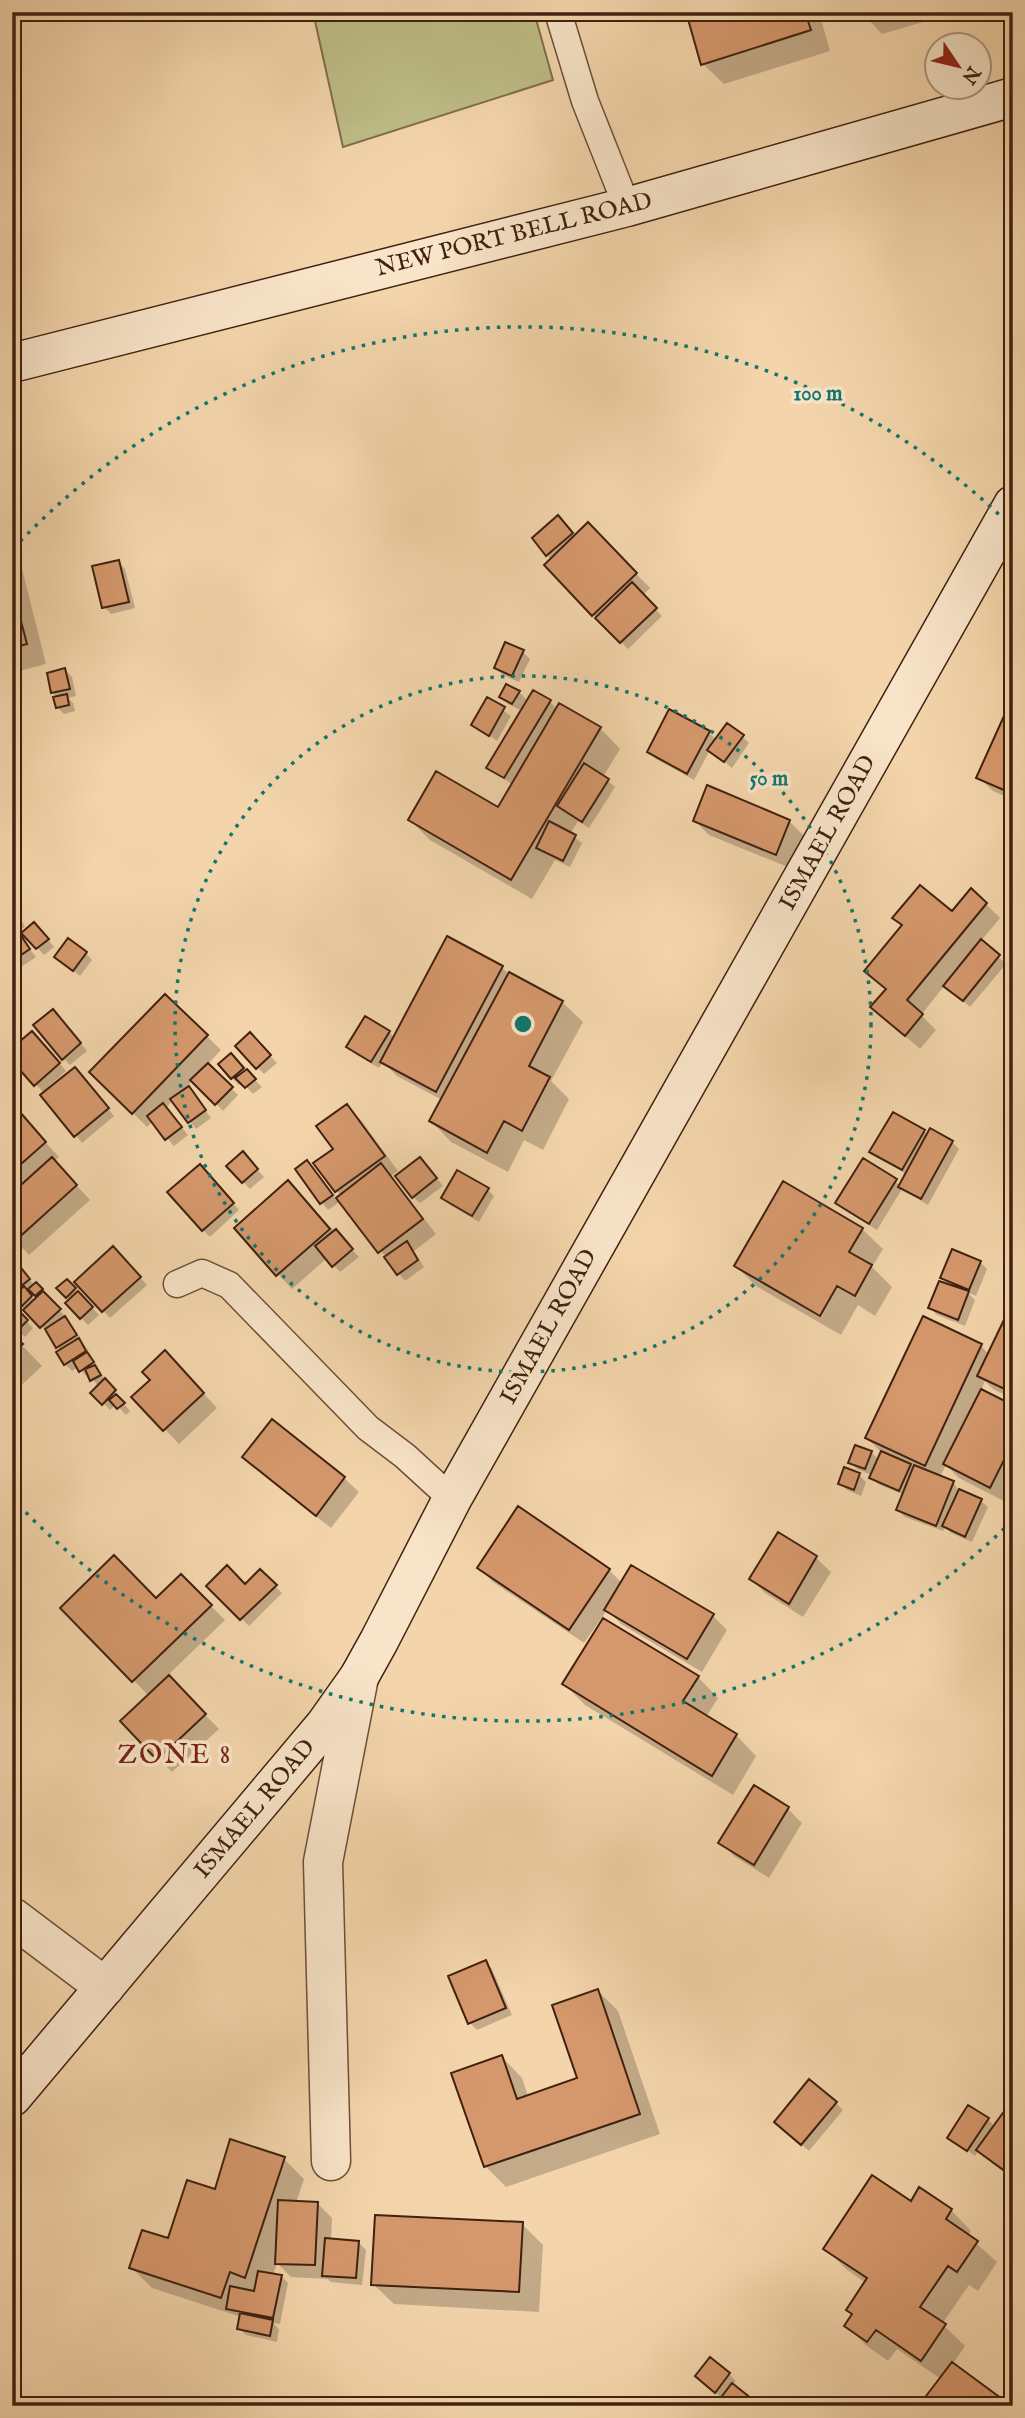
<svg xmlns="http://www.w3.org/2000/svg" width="1025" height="2418" font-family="'IM FELL English',serif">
  <rect width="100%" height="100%" fill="#f4d5ab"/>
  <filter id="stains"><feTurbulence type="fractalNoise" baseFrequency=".00286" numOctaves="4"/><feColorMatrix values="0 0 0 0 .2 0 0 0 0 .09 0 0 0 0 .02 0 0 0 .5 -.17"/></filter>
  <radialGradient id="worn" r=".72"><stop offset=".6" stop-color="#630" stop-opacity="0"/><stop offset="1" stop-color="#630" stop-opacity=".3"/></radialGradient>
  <path fill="#bebd87" stroke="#7f6f4c" stroke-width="2" d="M313,12H534L553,80L343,147Z"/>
  <path fill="#0003" fill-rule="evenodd" d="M688,12H819L830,51L724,84L703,64Z
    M861,12H935L937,18L882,34Z
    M565,524L575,537L602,539L650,588L643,595L662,616L628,649L593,614L534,538Z
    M12,554L20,561L46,664L12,673Z
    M118,562L125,569L135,608L111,614L104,607Z
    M523,652L530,659L519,682L503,675L496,668Z
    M65,670L72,677L76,696L68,698L73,703L75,711L64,714L57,707L58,698L53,693Z
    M519,692L526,699L520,710L508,704L501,697Z
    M488,699L511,716L497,741L473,724Z
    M1013,700V800L993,791L978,777Z
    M550,702L557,709L600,728L620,749L603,777L615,787L589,828L578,821L570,834L582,843L570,867L555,860L532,899L430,840L410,820L499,810L513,785L489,768Z
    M709,733L717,740L742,736L749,743L732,768L710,750L694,780L656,759L649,752Z
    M708,788L789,821L804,836L790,868L709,835L695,821Z
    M12,902L25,927L12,933Z
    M986,904L1000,918L981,941L1006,964L970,1007L945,985L921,1015L936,1030L920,1049L872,1007L887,990L867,971L952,914Z
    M41,931L54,947L44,955L24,933Z
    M22,939L36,957L21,967L12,958Z
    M86,953L92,960L80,976L63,963Z
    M502,967L508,974L562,1002L583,1022L551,1081L569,1099L543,1150L524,1140L508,1172L451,1142L431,1121L442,1100L397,1076L383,1062L379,1068L355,1054L348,1047L389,1032L395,1038Z
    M12,972L22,983L12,992Z
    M166,996L221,1050L208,1064L238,1095L223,1111L193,1080L187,1086L211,1118L196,1129L173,1100L166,1108L188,1135L174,1146L153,1121L147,1127L92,1072Z
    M60,1018L87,1051L70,1065L63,1058Z
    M39,1040L66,1071L46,1089L48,1091L82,1076L114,1116L82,1143L45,1094L12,1058Z
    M257,1042L277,1063L264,1074L257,1067Z
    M231,1055L262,1087L253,1094L242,1082L239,1085L232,1078Z
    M12,1083L22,1095L12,1103Z
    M12,1106L59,1157L54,1161L90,1200L29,1255L12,1237Z
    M347,1106L361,1120L398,1171L391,1176L436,1234L414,1251L424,1267L405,1281L341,1201L328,1210L297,1170L314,1169L336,1200L341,1196L316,1163L335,1149Z
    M924,1131L928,1135L952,1142L959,1149L928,1205L902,1189L877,1230L844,1210L837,1203L863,1161L900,1185L906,1174L879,1158L872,1151Z
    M250,1161L264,1177L250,1189L243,1182Z
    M427,1166L443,1186L420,1203L413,1197Z
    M207,1173L239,1210L210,1237L203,1230Z
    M487,1189L494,1196L479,1222L450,1205L443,1198Z
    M302,1197L359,1257L340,1272L327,1258L292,1289L237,1228Z
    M862,1229L883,1249L872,1267L892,1287L875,1316L858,1305L841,1335L756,1286L736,1266Z
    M120,1255L147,1285L110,1318L76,1282Z
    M12,1262L66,1317L64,1318L86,1347L106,1382L130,1411L126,1415L116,1404L110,1410L93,1393L99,1387L90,1376L87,1377L78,1367L72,1371L65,1364L61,1351L49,1333L13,1299ZM32,1290L39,1298L35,1301L28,1293Z
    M980,1262L987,1269L976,1296L967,1292L975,1300L965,1326L937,1315L930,1308L950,1287L942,1278Z
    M67,1281L99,1315L88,1325L67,1303L70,1300L59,1288Z
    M1013,1305V1399L993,1389L985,1381L981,1391L1013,1407V1484L1004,1501L959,1478L946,1465L940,1477L953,1482L959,1491L981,1501L988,1507L972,1542L951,1533L945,1527L943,1531L905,1517L898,1510L904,1495L878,1484L871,1477L872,1475L857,1469L850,1462L871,1452L879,1460L882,1453L867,1438L981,1346L989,1354Z
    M12,1307L33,1328L25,1337L12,1324Z
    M12,1335L42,1366L12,1394Z
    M179,1367L217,1408L179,1444L165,1429Z
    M273,1421L344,1478L359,1492L331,1528L258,1471L244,1457Z
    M859,1475L866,1482L861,1496L847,1490L840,1483Z
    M778,1535L816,1558L831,1572L803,1617L765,1593L751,1579Z
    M479,1567L609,1570L622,1583L713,1616L727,1630L702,1672L621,1624L607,1610L584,1643L493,1582Z
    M260,1571L282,1593L249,1626L209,1586H245Z
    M181,1576L225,1620L167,1676L219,1729L172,1772L158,1758L149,1696L63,1608L156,1600Z
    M698,1677L718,1698L706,1717L736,1735L756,1756L733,1795L585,1705L564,1684Z
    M754,1788L788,1809L802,1823L769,1878L734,1856L720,1842Z
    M485,1962L492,1969L512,2015L477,2030L470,2023Z
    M598,1991L618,2011L660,2134L506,2187L485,2166L502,2057L522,2078L528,2096L579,2079Z
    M1013,2102V2179L993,2164L979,2150L975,2156L950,2137L988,2119L995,2127Z
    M836,2103L843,2110L809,2151L783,2129Z
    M284,2159L304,2179L296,2203L318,2204L332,2218L331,2240L359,2243L366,2250L362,2285L331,2282L328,2279L291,2277L277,2263L273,2275L281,2276L288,2283L280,2324L273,2323L279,2329L277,2342L246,2335L239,2328L241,2317L152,2288L131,2267L169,2241L216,2191Z
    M911,2203L951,2210L971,2231L968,2236L997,2262L978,2291L969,2285L942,2324L965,2346L952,2365L1004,2406H931L941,2379L897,2349L888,2361L867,2346L846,2326L853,2315L866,2283L846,2269L826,2249Z
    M522,2224L543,2245L539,2312L394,2304L373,2284Z
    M729,2374L736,2381L732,2385L756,2406H727L722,2398L704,2383Z"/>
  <path fill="#d5986c" stroke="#402111" stroke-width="2" d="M686,12H805L811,30L701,65Z
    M558,515L573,533L546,556L532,538Z
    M588,522L637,573L592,616L544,565Z
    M119,560L129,602L102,608L92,566Z
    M632,582L657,608L620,643L595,618Z
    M12,587L27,644L12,648Z
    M505,642L524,650L512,676L494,668Z
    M65,668L70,689L51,693L47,673Z
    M506,684L520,691L512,704L499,697Z
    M533,690L551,700L504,778L486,768Z
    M67,694L69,705L56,708L53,697Z
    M1013,696V794L976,778Z
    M487,697L505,707L489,736L471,725Z
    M559,703L601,727L511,880L408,820L436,771L498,807Z
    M669,709L710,731L687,774L647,752Z
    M727,723L744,735L724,762L707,750Z
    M584,763L609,779L582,822L557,806Z
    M707,785L790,820L776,855L693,821Z
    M549,821L576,835L563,861L536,848Z
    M920,885L952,911L971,888L987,903L907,1000L923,1014L905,1036L870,1007L886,989L864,971L902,925L892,918Z
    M34,922L49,939L36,949L21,933Z
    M447,936L503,966L436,1092L380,1062Z
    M22,937L30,949L12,961V944Z
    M68,938L87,952L73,971L54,957Z
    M981,939L1000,955L963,1001L943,986Z
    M509,972L563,1001L529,1066L550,1077L522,1131L504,1121L487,1153L429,1121Z
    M165,994L208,1035L132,1114L89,1072Z
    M53,1009L81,1043L62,1060L33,1025Z
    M365,1016L390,1031L371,1062L346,1047Z
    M32,1031L60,1063L34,1086L12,1061V1048Z
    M250,1032L271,1055L256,1069L235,1046Z
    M231,1053L244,1068L231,1079L218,1064Z
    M208,1063L233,1087L215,1105L190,1080Z
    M75,1067L109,1108L74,1137L40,1095Z
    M247,1069L256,1079L245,1088L235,1078Z
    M189,1086L206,1110L188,1123L170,1099Z
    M163,1103L182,1127L165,1140L147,1116Z
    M13,1104L46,1142L12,1172V1104Z
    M347,1104L385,1156L335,1192L313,1163L333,1149L316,1126Z
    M893,1112L925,1130L902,1170L869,1152Z
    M930,1128L953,1141L921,1199L898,1187Z
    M243,1151L258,1169L242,1183L226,1166Z
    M52,1157L77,1185L14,1242L12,1193Z
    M420,1157L437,1178L412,1198L395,1176Z
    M863,1158L897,1179L869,1224L835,1203Z
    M307,1160L333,1195L320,1204L295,1169Z
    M381,1163L423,1219L378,1253L336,1198Z
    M200,1164L234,1203L202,1231L167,1192Z
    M457,1170L489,1188L472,1216L441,1198Z
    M288,1180L330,1229L276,1276L234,1228Z
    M783,1181L863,1228L849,1252L872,1265L855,1296L837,1286L820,1316L734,1266Z
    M336,1229L353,1249L332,1267L315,1246Z
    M407,1241L418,1260L397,1275L384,1257Z
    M113,1246L141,1277L102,1312L74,1282Z
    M952,1249L981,1261L969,1290L940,1278Z
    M13,1258L30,1279L12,1293V1259Z
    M67,1279L76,1288L66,1298L56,1288Z
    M939,1281L969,1291L958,1320L928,1308Z
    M36,1282L43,1289L35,1296L28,1289Z
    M24,1286L32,1296L20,1308L12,1298Z
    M43,1291L61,1309L40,1328L23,1310Z
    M78,1291L93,1307L80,1319L65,1303Z
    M1013,1301V1393L977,1376Z
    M12,1304L28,1320L17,1331L12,1326Z
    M65,1316L77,1335L56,1348L45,1329Z
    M923,1316L982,1344L925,1466L865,1438Z
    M12,1334L23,1344L12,1354Z
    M79,1338L86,1351L64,1365L56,1352Z
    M165,1350L204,1393L163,1431L131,1397L150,1380L142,1372Z
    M87,1352L94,1362L79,1372L73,1361Z
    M95,1365L101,1375L90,1381L85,1369Z
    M105,1378L116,1390L102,1405L90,1393Z
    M981,1389L1013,1405V1442L990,1488L943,1464Z
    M116,1394L125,1403L117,1409L109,1400Z
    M272,1419L345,1477L316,1516L242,1457Z
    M855,1445L872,1451L865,1469L848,1463Z
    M881,1451L911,1464L899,1491L869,1478Z
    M914,1465L954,1481L936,1526L896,1510Z
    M844,1467L860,1473L854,1490L838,1484Z
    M959,1489L982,1499L965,1537L942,1526Z
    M518,1506L610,1569L569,1630L477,1568Z
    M778,1532L817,1556L789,1604L749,1579Z
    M114,1555L156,1598L181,1574L212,1605L132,1682L60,1608Z
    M227,1565L245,1584L260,1569L277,1585L240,1620L206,1586Z
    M631,1565L714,1614L687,1659L604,1610Z
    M603,1618L699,1676L683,1701L737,1734L712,1776L562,1684Z
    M169,1675L206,1714L157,1760L120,1721Z
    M754,1785L789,1807L754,1865L718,1843Z
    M486,1960L506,2008L468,2024L448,1976Z
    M598,1989L640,2114L484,2167L451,2073L502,2055L517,2099L577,2078L552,2005Z
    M809,2079L837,2102L801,2145L774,2122Z
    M1013,2099V2177L976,2150Z
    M968,2105L989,2118L967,2151L947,2138Z
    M230,2139L285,2157L245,2278L230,2272L221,2298L129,2268L142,2230L168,2238L187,2180L215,2189Z
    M872,2175L911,2201L919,2187L952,2209L946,2219L978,2241L957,2272L948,2266L920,2307L946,2324L921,2361L876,2330L867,2342L844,2326L852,2314L846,2310L867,2278L823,2249Z
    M278,2200L318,2202L315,2265L275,2264Z
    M375,2215L523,2222L519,2292L371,2285Z
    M325,2238L359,2241L356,2278L322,2276Z
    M258,2271L282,2275L273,2318L226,2309L230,2286L254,2291Z
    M240,2313L273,2320L270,2336L237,2329Z
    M710,2357L730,2373L715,2393L695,2376Z
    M952,2362L998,2396L990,2406H930L923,2400Z
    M732,2383L752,2399L747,2406H726L719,2400Z"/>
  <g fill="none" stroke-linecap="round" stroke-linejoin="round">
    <defs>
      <path id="lane" d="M558,12L585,101L627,207
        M177,1284L202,1273L229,1285L368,1428L405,1456L452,1499"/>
      <path id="street" d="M12,1917L105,1987
        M331,2161L323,1862L359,1677"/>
      <path id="secondary" d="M12,363L627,207L1013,97
        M12,2097L325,1725L359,1677L379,1641L452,1499L1013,505"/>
    </defs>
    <use href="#lane" stroke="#6d4e38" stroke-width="29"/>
    <use href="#street" stroke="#6d4e38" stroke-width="41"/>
    <use href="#secondary" stroke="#402111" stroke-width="41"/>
    <use href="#lane" stroke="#f8e4c8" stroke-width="26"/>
    <use href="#street" stroke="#f8e4c8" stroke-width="38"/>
    <use href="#secondary" stroke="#f8e4c8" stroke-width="38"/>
  </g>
  <g fill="none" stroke="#0f766e" stroke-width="3.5" stroke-dasharray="3.5 7">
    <circle cx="523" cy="1024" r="348"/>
    <path d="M1012 1521A697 697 0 0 1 13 1499M13 549A697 697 0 0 1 1012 527"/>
  </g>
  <g text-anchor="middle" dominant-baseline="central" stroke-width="7" stroke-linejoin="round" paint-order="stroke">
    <g font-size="24" fill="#402111" stroke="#f8e4c8">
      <text transform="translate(514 235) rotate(-14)">NEW PORT BELL ROAD</text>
      <text transform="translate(828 833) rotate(-61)">ISMAEL ROAD</text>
      <text transform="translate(549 1327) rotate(-61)">ISMAEL ROAD</text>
      <text transform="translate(255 1809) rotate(-50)">ISMAEL ROAD</text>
    </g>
    <g font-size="28" letter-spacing="2" fill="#7a1f14" stroke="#f8e4c8">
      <text x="175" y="1755">ZONE 8</text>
    </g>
  </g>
  <circle cx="523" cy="1024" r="10" fill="#0f766e" stroke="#f8e4c8" stroke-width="3.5"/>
  <g font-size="21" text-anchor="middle" font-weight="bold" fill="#0f766e" stroke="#f8e4c8" stroke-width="7" stroke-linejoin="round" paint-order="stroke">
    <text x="818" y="400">100 m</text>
    <text x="769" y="785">50 m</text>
  </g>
  <rect width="1025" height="2418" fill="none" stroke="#f4d5ab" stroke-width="42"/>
  <rect x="14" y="14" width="997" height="2390" fill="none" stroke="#402111" stroke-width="3.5"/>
  <rect x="21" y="21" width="983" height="2376" fill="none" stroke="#402111" stroke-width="2"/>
  <g transform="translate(958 66) rotate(125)"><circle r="33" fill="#f8e4c8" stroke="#ae967f" stroke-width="2"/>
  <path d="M0-5L12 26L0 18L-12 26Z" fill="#8f2418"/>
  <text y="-10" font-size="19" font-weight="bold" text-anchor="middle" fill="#402111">N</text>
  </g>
  <rect width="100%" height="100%" filter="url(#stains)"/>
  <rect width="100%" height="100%" fill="url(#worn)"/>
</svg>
